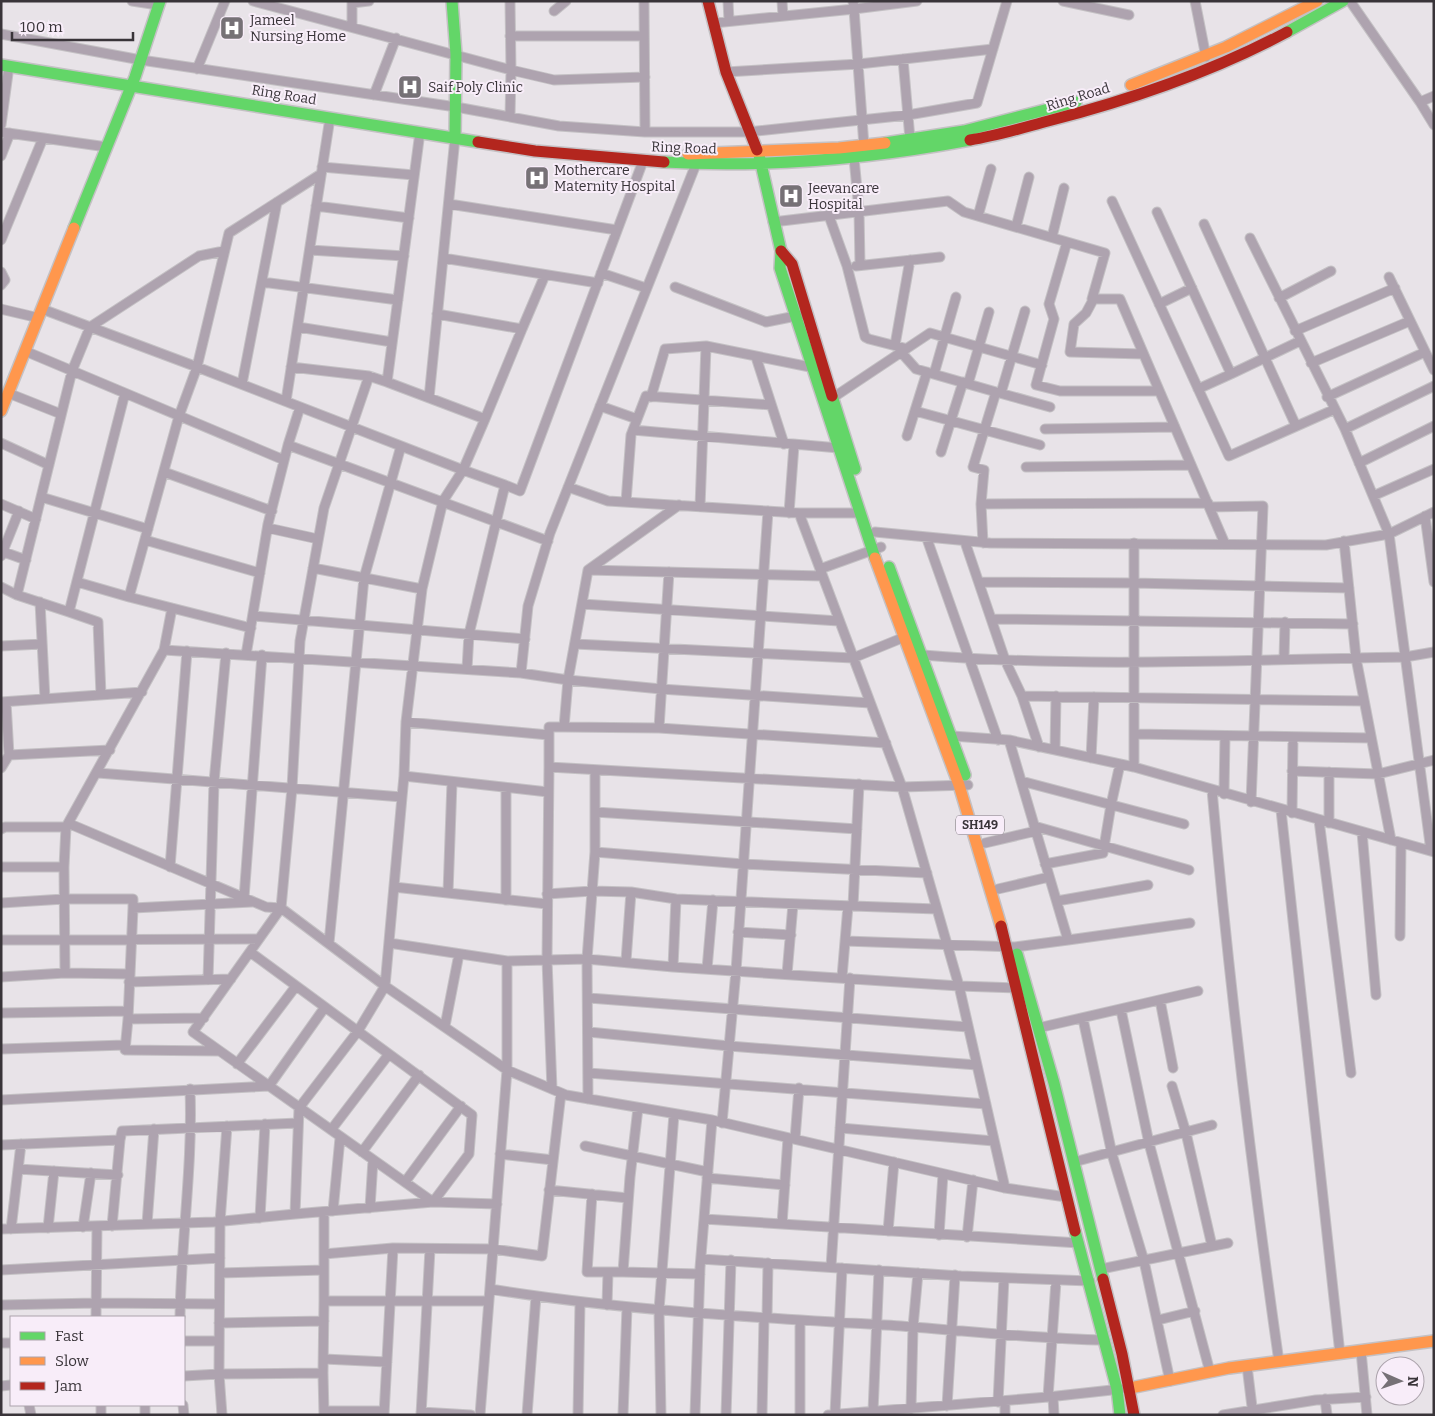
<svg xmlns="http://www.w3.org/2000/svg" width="1435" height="1416" font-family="Bitter,serif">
  <rect width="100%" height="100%" fill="#e8e3e8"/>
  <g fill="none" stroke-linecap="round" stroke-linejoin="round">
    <defs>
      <path id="street" d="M132,1L158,5
        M253,1L511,70L510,117
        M510,1L511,70L554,80L645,77
        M644,1L645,132
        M728,1L729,21
        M782,1L783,16
        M1063,1L1129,15
        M1195,1L1206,57
        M1350,1L1420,102L1434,125
        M352,3L369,1
        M554,11L566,1
        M714,23L854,9L853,1
        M352,27V1
        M1,34L141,60L456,107L559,126L645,132H748L908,115L977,103L1007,1
        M510,36H644
        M903,59L910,139
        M197,69L225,1
        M726,72L859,64L993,49
        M374,95L396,38
        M1420,102L1434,96
        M1,125L9,66
        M1,132L107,147
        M420,132L387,382L369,376L324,508L300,641L292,788L281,908L385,986L507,1070L566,1095L712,1120L1005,1188L1066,1197
        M864,146L854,9L917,1
        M1,156L10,133
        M854,158L859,210L860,265
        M322,167L414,175
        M1112,201L1229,456L1333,410
        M449,204L617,230
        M316,206L409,218
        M1157,212L1231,374L1198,389
        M829,216L847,266L865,337L869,339L904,348
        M978,216L991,169
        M773,222L948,201L964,212L1105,253L1092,299H1120L1225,544
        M1204,224L1296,426
        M1016,227L1029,177
        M1052,237L1064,188
        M1250,238L1345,429L1434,386
        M1,240L43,138
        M1067,242L1049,304L1054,319L1036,385L1060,391H1159
        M310,250L404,256
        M443,258L455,138
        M856,266L940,257
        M1,272L5,280L1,285
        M601,273L646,288
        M1389,277L1434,370
        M262,282L398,300
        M675,287L766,322L801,315
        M1279,298L1331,271
        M1093,300L1086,313L1074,324L1070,352L1143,354
        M1159,304L1192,288
        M1,309L39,318
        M42,309L197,367L463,470L443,501L422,589L406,722L549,735
        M437,314L522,329L485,419
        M298,327L392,342
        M522,329L545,275
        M1295,331L1395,288
        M895,345L910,260
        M25,351L284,460
        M900,351L916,369L996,392
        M756,357L784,444
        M1311,363L1410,321
        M291,367L369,376
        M934,374L956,297
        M1231,374L1300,341
        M387,382L485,419L463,470L505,485
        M242,384L277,202
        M968,384L989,312
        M8,393L61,414
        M1001,393L1025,311
        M651,397L665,349L706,346
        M834,397L930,333L1042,365
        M1327,397L1425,352
        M429,398L443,258L598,283
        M286,401L330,118
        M600,406L637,419
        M915,411L1040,445
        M1045,429L1175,427
        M1345,429L1389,534L1431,851
        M633,430L839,448
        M907,436L927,372
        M1,443L49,465
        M288,445L300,407
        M941,452L963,382
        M1359,463L1434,426
        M1026,467L1191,465
        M164,472L272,511
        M568,487L608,501L799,513H860
        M1373,496L1434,469
        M41,497L148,529
        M626,502L631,435L646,396L771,405
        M1,504L36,519
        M981,504L1208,503
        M679,505L588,570L568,680L661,689L870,703
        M700,507L706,346L815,368
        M1210,507L1263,506L1251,802
        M789,513L794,445
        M799,513L902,787L959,986L1005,1188
        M1425,516L1434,582
        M268,528L318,539
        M875,532L990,543L1326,545L1389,534L1434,512
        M927,539L998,740
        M145,540L260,573
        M1344,541L1356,658L1391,840
        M965,542L1005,660L1022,696L1364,701
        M983,543L981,504L984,470L973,467L996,392L1050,407
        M1,551L26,560
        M1,556L19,511
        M313,568L422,589
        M820,569L881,547
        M588,570L822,576
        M77,582L129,597
        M979,582L1134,583L1349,588
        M1,587L17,595
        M40,602L45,699
        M582,604L839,621
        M172,608L251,628
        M69,612L17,595L72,371L90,327L199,256L224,251
        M253,616L525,639
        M991,619L1353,624
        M575,644L853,658L907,636
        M1,646L42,644
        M164,650L172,608L129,597L179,416L197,367L229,233L321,174
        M246,655L268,524L288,445L548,541
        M923,655C1083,668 1245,660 1405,657L1434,652
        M1284,659L1285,622
        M467,669L469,634L505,485L520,491L643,161
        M101,695L98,622L69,612L125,393
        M1022,696L1039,747
        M1,702L142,692
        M564,727L659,728L669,572
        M659,728L886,743
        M1134,734L1371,738
        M952,736L1009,740L1134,767L1434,852
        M1055,750L1056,696
        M9,755L110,750
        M1091,758L1094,697
        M549,767V727H564L568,680L521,673L528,606L550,533L696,164
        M1134,767V543
        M1,768L9,755L6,702
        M595,770V852L743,864L927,873
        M1292,771L1378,774L1434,760
        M98,773L402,797L404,776L548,792
        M404,776L406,722
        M1021,781L1184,824
        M859,784L853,906L937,909
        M968,785L902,787L549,767L547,960L587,959L673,967L959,986L1019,988
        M506,788V900
        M1212,790C1229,982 1252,1172 1279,1362
        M1224,794L1225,736
        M1281,810L1340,1354
        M595,812L857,829
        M1292,813L1293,737
        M1319,820L1351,1073
        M1329,823V772
        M70,824L266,907L281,908L193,1032L433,1202L497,1204
        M1034,826L1189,870
        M1,829L5,827H66
        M1362,832L1376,995
        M985,843L1036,831
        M1045,864L1103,853L1111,805L1120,764
        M1,867H64
        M170,867L187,651
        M394,887L547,904
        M998,889L1049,877
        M448,893L452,782
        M547,894L592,891L631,892L676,899L853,906
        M244,898L262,655
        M1057,901L1148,885
        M1,903L64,899H133V908
        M738,932L791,935
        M1400,936L1401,843
        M1,940L259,939
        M1068,940L1190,923
        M845,941L1015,947L1068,940L1009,740
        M329,943L364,578L401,446
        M389,943L507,961L547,960L552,1089
        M250,952C324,1006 398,1060 472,1115L469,1154L433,1202L295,1214L299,1108L358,1031L385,986L402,797
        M626,961L631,892
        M673,967L676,899
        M707,969L713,900
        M65,973L129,974
        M787,974L793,904
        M1,977L65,973L64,867L66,827L164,650L521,673
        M842,977L848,906
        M208,980L214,782L226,653
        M129,982L231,979
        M589,998L968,1027
        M1160,1000L1173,1068
        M1121,1010L1149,1143L1210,1372
        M1,1013L128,1011
        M204,1018L128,1019L133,908L252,902
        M128,1019L125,1050L220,1051
        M1083,1019L1112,1154L1144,1261L1170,1381
        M445,1026L459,954
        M1038,1028L1198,991
        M589,1032L729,1046L977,1065
        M1,1049L125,1045
        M237,1064L296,986
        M589,1073L986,1104
        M1172,1086L1186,1133L1212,1246
        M588,1099L587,959L595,852
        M1,1100L269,1086L325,1007
        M638,1108L630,1177L623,1272L700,1274
        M722,1123L736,971L768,511
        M227,1126L220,1222L219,1374L323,1373L324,1415
        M840,1128L994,1141
        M331,1130L389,1054
        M795,1139L799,1088
        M1,1145L120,1140L122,1131L298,1123
        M585,1146L708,1172
        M362,1152L419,1075
        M500,1154L553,1160
        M1074,1162L1212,1125
        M18,1169L118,1175
        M707,1178L785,1185
        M405,1182L461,1106
        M549,1190L628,1198
        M592,1194L587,1272H623
        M370,1208L373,1160
        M333,1211L340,1138
        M324,1212V1301
        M260,1218L265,1124
        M704,1219L1079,1243
        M147,1224L154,1129
        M782,1224L788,1138
        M112,1226L120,1140
        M83,1227L91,1173
        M48,1228L54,1171
        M1,1229L214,1222L295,1214
        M11,1229L21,1144
        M888,1231L894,1162
        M939,1235L943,1174
        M967,1237L973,1180
        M324,1254L393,1248
        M701,1259L961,1276L1090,1281
        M831,1267L850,978
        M1101,1269L1228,1243
        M1,1270L220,1258
        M220,1273L324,1270
        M490,1289C626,1311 763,1318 901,1326C969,1331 1037,1339 1105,1340
        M1,1305L96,1303L219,1304
        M607,1305L608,1272
        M96,1317L97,1226
        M180,1317C181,1241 193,1165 190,1089
        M767,1318L768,1263
        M1158,1320L1195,1311
        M219,1323L324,1321
        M184,1341H219
        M1,1343H11
        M1361,1351L1367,1415
        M324,1359L387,1362
        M1247,1366L1253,1415
        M323,1373L324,1301H489
        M184,1376L219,1374L222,1415
        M1,1386L11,1385
        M1048,1397L1056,1281
        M1053,1397L1054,1415
        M1325,1399L1327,1415
        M1005,1401V1415
        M998,1402L1004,1278
        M29,1405L31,1415
        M101,1405V1415
        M145,1405V1415
        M183,1405L184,1415
        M947,1406L955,1275
        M911,1409L913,1327L918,1273
        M325,1411H384
        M421,1412L471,1415
        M873,1412L879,1270
        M835,1414L842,1268
        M384,1415L393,1248L493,1249L542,1256L561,1093
        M421,1415L430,1249
        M480,1415L507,1070V961
        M527,1415L536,1296
        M578,1415L580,1302
        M623,1415L627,1307
        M661,1415L659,1310L674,1114
        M695,1415L700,1268L712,1120
        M726,1415L731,1260
        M762,1415L764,1318
        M800,1415V1320
        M828,1415L1048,1397L1121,1389
        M1223,1415L1316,1400L1366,1397"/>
      <path id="fast" d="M452,1L456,54L455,138
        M1287,32L1343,1
        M1,65L478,142
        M885,143L964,131L1076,102
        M759,155L781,251L780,268L875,558
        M664,162C767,168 868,159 970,140
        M74,228L135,77L160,1
        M832,396L855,469
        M889,567L965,775
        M1017,954L1054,1083L1103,1279
        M1075,1231L1117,1389L1120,1415"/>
      <path id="slow" d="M1131,85L1226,47L1317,1
        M688,154L839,148L885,143
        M1,411L74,228
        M875,558L959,785L1001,926
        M1130,1388L1229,1368L1434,1341"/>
      <path id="jam" d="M708,1L726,72L757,150
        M970,140C996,136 1022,128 1048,121C1130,100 1212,72 1287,32
        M478,142L535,151L664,162
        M781,251L792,264L832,396
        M1001,926L1075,1231
        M1103,1279L1122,1354L1134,1415"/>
    </defs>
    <use href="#street" stroke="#c4c1c4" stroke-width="11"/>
    <use href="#fast" stroke="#c4c1c4" stroke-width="14"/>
    <use href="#slow" stroke="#c4c1c4" stroke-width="14"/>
    <use href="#jam" stroke="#c4c1c4" stroke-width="14"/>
    <use href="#street" stroke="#aea3af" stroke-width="9"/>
    <use href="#fast" stroke="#63d668" stroke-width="11"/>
    <use href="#slow" stroke="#ff974d" stroke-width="11"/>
    <use href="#jam" stroke="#b3261e" stroke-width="11"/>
  </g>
  <defs>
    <symbol id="hospital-square" viewBox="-11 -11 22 22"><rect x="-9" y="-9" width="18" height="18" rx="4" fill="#767176" stroke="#f8edf9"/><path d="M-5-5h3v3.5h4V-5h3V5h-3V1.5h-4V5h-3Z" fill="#fff"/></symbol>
  </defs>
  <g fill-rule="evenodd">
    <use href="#hospital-square" x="218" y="14" width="28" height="28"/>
    <use href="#hospital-square" x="396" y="73" width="28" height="28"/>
    <use href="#hospital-square" x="523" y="164" width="28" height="28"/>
    <use href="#hospital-square" x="777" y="182" width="28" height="28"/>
  </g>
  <g text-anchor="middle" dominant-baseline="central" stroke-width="4" stroke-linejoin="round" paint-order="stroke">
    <rect fill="#f8edf9" stroke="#726c73" stroke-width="1" x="956" y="815.5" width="48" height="19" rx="4"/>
    <g font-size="12" font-weight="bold" fill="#393439">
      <text x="980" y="825">SH149</text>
    </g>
    <g font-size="14" fill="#393439" stroke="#f8edf9" text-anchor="start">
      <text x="250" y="20">Jameel<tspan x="250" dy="16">Nursing Home</tspan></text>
      <text x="428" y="87">Saif Poly Clinic</text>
      <text x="554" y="170">Mothercare<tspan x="554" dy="16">Maternity Hospital</tspan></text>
      <text x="808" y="188">Jeevancare<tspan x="808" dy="16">Hospital</tspan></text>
    </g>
    <g font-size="14" fill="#393439" stroke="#f8edf9">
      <text transform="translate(284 95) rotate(9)">Ring Road</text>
      <text transform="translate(1078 97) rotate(-17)">Ring Road</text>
      <text transform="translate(684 148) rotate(2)">Ring Road</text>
    </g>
  </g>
  <rect width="1435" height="1416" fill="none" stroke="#393439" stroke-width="5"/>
  <rect x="10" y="1316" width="175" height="90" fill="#f8edf9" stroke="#aca3ac"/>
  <rect x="20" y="1332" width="25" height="8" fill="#63d668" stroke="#aca3ac"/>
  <text x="55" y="1341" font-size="15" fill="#393439">Fast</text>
  <rect x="20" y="1357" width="25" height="8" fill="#ff974d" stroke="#aca3ac"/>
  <text x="55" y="1366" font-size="15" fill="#393439">Slow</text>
  <rect x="20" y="1382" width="25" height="8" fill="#b3261e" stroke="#aca3ac"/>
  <text x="55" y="1391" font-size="15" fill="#393439">Jam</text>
  <g transform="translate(1400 1381) rotate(92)"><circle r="24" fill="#f8edf9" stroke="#aca3ac"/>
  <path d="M0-4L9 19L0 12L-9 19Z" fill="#767176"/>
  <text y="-8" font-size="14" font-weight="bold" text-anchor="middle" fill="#393439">N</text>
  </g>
  <path d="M12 32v8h121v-8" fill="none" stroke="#393439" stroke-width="2.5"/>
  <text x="20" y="32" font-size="15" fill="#393439" stroke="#f8edf9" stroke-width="4" paint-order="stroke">100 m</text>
</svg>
